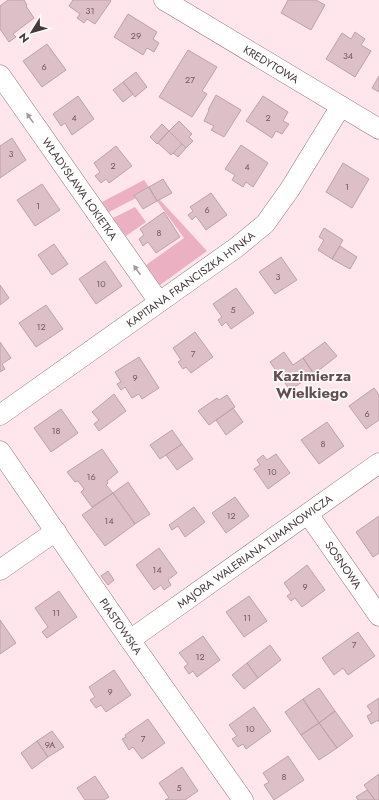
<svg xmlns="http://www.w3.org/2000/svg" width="379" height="800" font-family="Jost,sans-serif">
  <rect width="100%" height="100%" fill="#ffe6ed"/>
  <path fill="#ebb0c1" d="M144,180L149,187L135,194L136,198L109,212L102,202Z
    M160,200L207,251L160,285L146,265L184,238L157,201Z
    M135,207L146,222L126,236L113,218Z"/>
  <path fill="#ddbfc7" stroke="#bea2aa" d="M8,0H24L27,5L26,6L34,18L13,34L16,37L9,42L0,29V6Z
    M73,0H110L111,1L95,24L87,19L84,23L77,18L80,14L69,6Z
    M288,0H316L325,5L311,30L281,13Z
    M128,14L157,32L153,39L159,43L154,52L147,48L143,55L114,37Z
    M355,32L365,39L361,45L371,51L355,77L326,59L342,33L351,39Z
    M47,44L66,70L42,87L23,61Z
    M188,50L217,67L202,91L207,94L192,117L159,97Z
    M136,72L147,87L135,97L123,82Z
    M379,76V92L372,88Z
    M123,82L133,94L123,102L113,90Z
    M216,95L241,110L224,137L211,130L214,126L204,121L209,110H208Z
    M78,96L94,119L72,135L65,123L61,126L53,114Z
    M263,96L288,112L283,121L289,124L282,134L276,131L272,138L246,121Z
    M179,121L192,134L189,137L193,141L186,148L169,131Z
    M162,124L169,131L157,144L150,137Z
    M169,131L182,144L171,155L158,143Z
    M12,138L26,160L0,178V146Z
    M182,144L186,148L178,157L173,153Z
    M241,145L268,163L253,187L246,182L243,187L232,180L235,175L225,169Z
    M116,146L132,166L109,183L106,179L101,183L95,176L100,172L94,163Z
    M343,163L369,179L352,208L326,192Z
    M163,179L172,193L157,201L149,187Z
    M42,184L60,210L35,226L17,200Z
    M149,187L157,201L143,209L134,195Z
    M211,193L227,215L206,230L196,216L192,220L188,215L193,211L190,207Z
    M164,212L180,237L156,253L148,242L143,246L139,239L144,235L140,229Z
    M324,228L343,240L332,259L318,250L324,240L319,237Z
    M54,244L68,264L52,275L38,255Z
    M340,246L357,257L350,269L332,259Z
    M281,257L297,280L275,294L259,272Z
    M105,261L122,286L96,304L79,279Z
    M0,285L9,298L0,305Z
    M236,288L254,313L231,329L226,322L222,326L218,320L222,317L213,304Z
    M46,305L63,329L36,347L19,323Z
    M195,332L213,357L191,373L186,367L183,369L178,362L181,360L173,348Z
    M0,342L11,358L2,364L5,369L0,372Z
    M325,342L337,356L314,374L303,358Z
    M284,352L293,365L303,358L314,374L290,390L270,362Z
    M139,357L159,388L142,399L139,394L132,398L125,387L121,390L117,384L121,382L115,372Z
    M374,388L379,395V420L366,429L349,406Z
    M114,394L126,411L99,431L94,424L99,420L92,412Z
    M227,395L235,407L209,425L198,411L217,398L219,400Z
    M233,408L243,422L226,435L216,420Z
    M61,409L78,433L51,452L34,428Z
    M327,422L344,446L319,464L301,440Z
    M172,430L182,444L160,459L150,445Z
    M182,444L193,459L177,470L166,455Z
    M102,449L118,472L107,481L108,483L106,485L113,493L92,507L81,492L84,489L78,481L75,482L67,472Z
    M276,454L290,473L268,489L254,469L260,465L257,460L263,455L267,460Z
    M128,482L150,514L135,524L113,493Z
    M113,493L135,524L105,546L82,515Z
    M235,497L249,516L226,533L212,513Z
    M194,507L205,522L185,537L178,526L172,530L169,525Z
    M379,516V553L373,557L356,532Z
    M159,548L177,573L168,580L171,585L164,590L161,585L154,590L136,565Z
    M307,565L325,590L302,607L295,598L291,601L287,596L291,593L284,583Z
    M108,571L114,580L108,585L101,576Z
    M59,591L77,617L47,638L42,632L48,627L35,608Z
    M249,596L267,621L244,637L226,612Z
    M0,620L16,643L0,654Z
    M358,632L375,656L348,675L343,668L334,675L322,658Z
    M203,636L220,660L197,677L193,671L189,674L184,667L188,664L179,653Z
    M270,645L281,660L258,678L247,663Z
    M247,663L258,678L244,689L232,675Z
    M114,670L131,695L106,712L101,705L96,708L90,700L95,697L89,687Z
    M319,688L335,711L319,723L303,699Z
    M379,698V722L378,720L371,724L367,716L372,713L367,706Z
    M303,699L319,723L301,735L285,712Z
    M254,707L271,731L246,749L243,744L238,747L232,739L237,736L229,725Z
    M335,711L353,736L337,748L319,723Z
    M148,719L165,743L142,759L133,747L129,750L122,739L126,737L125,735Z
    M319,723L337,748L319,760L301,735Z
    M52,731L64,747L48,757L37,741Z
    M37,741L48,757L32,769L21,753Z
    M288,756L304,780L274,800L264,785L269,782L263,773Z
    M182,767L198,791L185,800H165L169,798L159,783Z
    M379,774V800H375L364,785Z
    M95,776L109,797L104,800H85L77,788Z
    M367,790L375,800H358L356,797Z"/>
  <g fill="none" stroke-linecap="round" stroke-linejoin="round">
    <defs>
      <g id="street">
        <path id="s1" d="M164,0L379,129"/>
        <path id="s2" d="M0,75L159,302"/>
        <path id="s3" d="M0,415L237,247L265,224L290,189L341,106"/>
        <path id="s4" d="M0,451L130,640L243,800"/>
        <path id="s5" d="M308,514L379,616"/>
        <path d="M0,570L56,531"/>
        <path id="s6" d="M130,640L379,463"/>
      </g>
    </defs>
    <use href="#street" stroke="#90757d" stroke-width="21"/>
    <use href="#street" stroke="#fff" stroke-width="20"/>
  </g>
  <defs><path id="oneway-solid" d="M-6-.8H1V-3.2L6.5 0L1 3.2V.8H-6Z"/></defs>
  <g fill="#a29c9e">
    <use href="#oneway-solid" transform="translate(30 118) rotate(-125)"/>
    <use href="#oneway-solid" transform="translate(137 270) rotate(-125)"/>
  </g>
  <g text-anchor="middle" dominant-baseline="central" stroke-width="3.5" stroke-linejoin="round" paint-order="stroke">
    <g font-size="9" fill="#6b5a5f">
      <text x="90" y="10">31</text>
      <text x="136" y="35">29</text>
      <text x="348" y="55">34</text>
      <text x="44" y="66">6</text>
      <text x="190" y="79">27</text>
      <text x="74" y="117">4</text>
      <text x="268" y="117">2</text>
      <text x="11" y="153">3</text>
      <text x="113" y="165">2</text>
      <text x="247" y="166">4</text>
      <text x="347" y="186">1</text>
      <text x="38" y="205">1</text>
      <text x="207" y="209">6</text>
      <text x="159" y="232">8</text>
      <text x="278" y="276">3</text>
      <text x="101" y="283">10</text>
      <text x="233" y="309">5</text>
      <text x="41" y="326">12</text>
      <text x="193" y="353">7</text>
      <text x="135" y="377">9</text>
      <text x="367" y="413">6</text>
      <text x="56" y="430">18</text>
      <text x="323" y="443">8</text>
      <text x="272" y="471">10</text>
      <text x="91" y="476">16</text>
      <text x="231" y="515">12</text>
      <text x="109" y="520">14</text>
      <text x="157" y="569">14</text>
      <text x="305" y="586">9</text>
      <text x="56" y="612">11</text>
      <text x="247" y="617">11</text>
      <text x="354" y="644">7</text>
      <text x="200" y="656">12</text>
      <text x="110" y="691">9</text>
      <text x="250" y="728">10</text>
      <text x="143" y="738">7</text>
      <text x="50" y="744">9A</text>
      <text x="284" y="776">8</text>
      <text x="179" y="787">5</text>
    </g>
    <g font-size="11" fill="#45393c" stroke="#fbfbfb">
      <text stroke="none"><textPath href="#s1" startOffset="125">KREDYTOWA</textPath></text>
      <text stroke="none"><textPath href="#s2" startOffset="139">WŁADYSŁAWA ŁOKIETKA</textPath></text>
      <text stroke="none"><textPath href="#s3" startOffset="234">KAPITANA FRANCISZKA HYNKA</textPath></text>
      <text stroke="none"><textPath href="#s6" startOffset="153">MAJORA WALERIANA TUMANOWICZA</textPath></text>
      <text stroke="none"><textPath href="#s5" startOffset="62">SOSNOWA</textPath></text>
      <text stroke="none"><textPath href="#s4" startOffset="213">PIASTOWSKA</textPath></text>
    </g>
    <g font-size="15" font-weight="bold" fill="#654c53" stroke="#fbfbfb">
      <text x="312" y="376">Kazimierza<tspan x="312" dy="17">Wielkiego</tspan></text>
    </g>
  </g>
  <g transform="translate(32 32) rotate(233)" stroke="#fbfbfb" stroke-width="3" paint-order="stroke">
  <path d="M0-3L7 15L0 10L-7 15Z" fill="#45393c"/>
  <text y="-6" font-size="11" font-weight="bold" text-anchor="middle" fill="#45393c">N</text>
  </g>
</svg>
